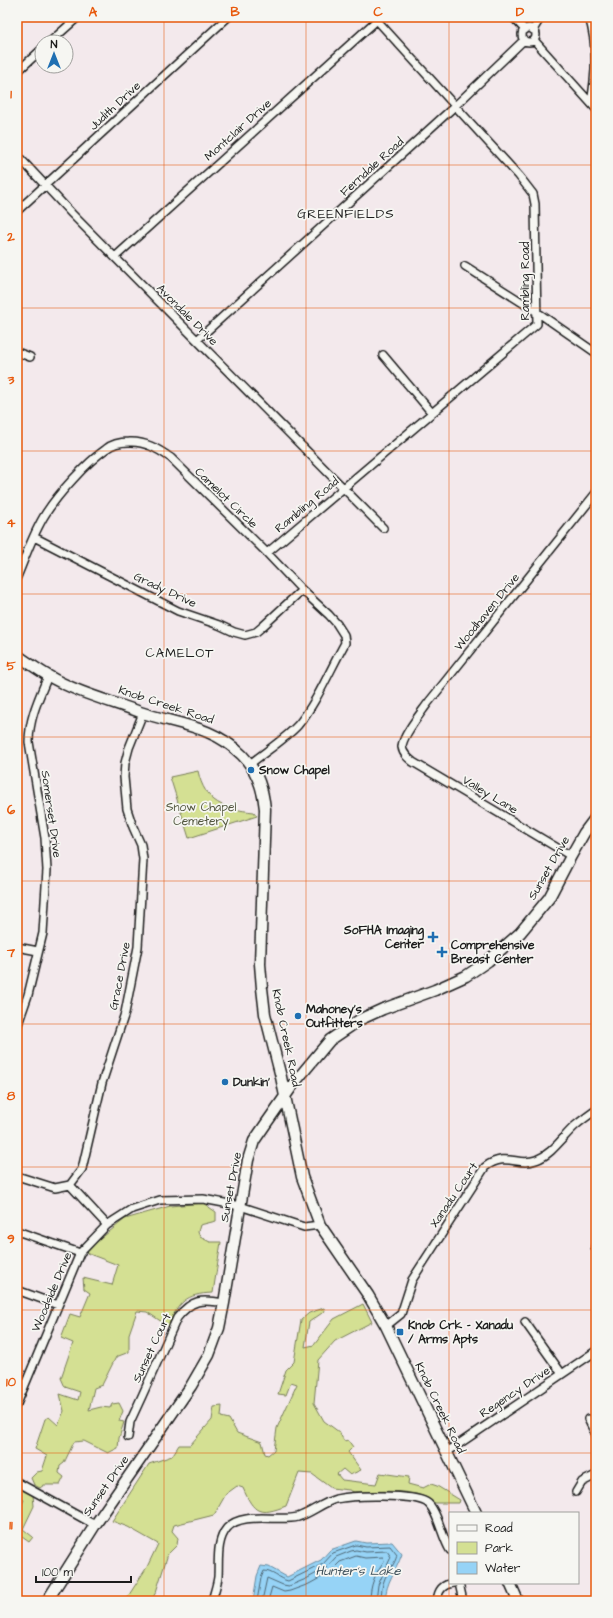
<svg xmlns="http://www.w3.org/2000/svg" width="613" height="1618" font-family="'Architects Daughter',sans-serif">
  <rect width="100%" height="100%" fill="#f3e9ec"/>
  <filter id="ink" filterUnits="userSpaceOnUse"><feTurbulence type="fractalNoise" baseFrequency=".025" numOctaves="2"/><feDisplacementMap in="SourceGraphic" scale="8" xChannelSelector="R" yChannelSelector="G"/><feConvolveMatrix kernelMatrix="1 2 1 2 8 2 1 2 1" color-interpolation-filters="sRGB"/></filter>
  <g filter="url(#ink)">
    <path fill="#d4e093" stroke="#787e58" d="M198,771C205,803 224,809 254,812L257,816L189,838L170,777Z
      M203,1203L216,1212V1221L200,1225L198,1232L200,1237L210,1242H221L213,1293C185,1294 179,1302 168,1326L147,1312L137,1311L129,1334V1352L116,1357L102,1385L94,1388L89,1410L101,1407L110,1408L112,1404L119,1403L123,1411L119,1421L124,1422L119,1438L118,1448L108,1453L84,1441L74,1442L64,1463L60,1466L59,1473L64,1477L60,1485H44L40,1488L34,1485L31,1478L37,1472L42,1471L47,1456L35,1449L45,1419L49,1417L58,1425L64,1411L60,1394L78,1400L80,1392L65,1387L61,1378L73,1343L61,1338L70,1314L80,1317L90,1293L84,1289L83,1278L112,1285L118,1265L84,1252L125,1219L170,1206Z
      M363,1304L372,1322L335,1341L318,1360L314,1403L324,1421L339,1432L344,1441L348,1440L353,1447L348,1452L361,1470L350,1475L343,1469L337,1474L342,1480L376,1484L380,1473L409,1477L408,1484L423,1488L431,1484L437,1486L460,1500L459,1503H435C416,1487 377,1492 354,1492L349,1490L331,1488L312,1474L299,1473L286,1506C260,1516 254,1514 243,1488L237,1486L226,1494L214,1515L174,1525L172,1531L178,1538L177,1545L168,1554L156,1592L151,1601H125L147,1567L158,1544L128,1527L112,1521L149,1464L172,1456L179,1445H190L212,1420L214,1407L222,1406L221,1417L229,1419L237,1433L262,1442L265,1454L268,1455L274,1450L277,1428L297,1384L291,1382L286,1395L278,1394L286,1370L294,1362L301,1320L309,1313L324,1308L325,1311L309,1322L305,1347L314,1345L334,1319Z
      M17,1485L33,1495L34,1506L23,1529L33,1537L29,1542L22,1537H17V1508L19,1510L24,1500L17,1495Z"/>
    <path fill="#96d3f6" stroke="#658a9f" d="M356,1541L366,1543L392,1542L402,1554C396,1572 386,1581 385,1601H253L257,1576L261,1566L269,1567L287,1577L321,1560L330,1550Z"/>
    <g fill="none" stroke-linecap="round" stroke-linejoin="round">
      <path stroke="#4d6573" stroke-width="1" d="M257,1601L261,1578L264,1571C272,1571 279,1579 288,1581L323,1564L333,1553L350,1547L356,1545L366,1547L390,1546L397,1555C395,1564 389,1570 385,1578C382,1585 381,1593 381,1601
        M262,1601L267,1578L283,1585L289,1586L306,1579L326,1568L336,1557L351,1551L356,1550L366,1552L387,1551L391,1557L378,1585L376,1601
        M268,1601L272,1587L284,1592L290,1591L309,1584L329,1573L340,1562L356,1556L365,1558L383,1557L384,1561C375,1574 370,1585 370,1601"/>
      <defs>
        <path id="minor" d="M513,17L525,30
          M589,17C598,46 596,74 591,103
          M522 35a7 7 0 1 1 14 0a7 7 0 1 1-14 0Z
          M533,30L541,17
          M534,40L596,109
          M50,42L78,17
          M17,72L42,49
          M17,155L72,214L383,528
          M17,211L228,17
          M115,257L377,20
          M465,266L537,312L596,353
          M197,340L455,106L524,40
          M17,352L30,357
          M383,355L432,413
          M34,537L178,611L219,625L234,632L245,635L256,632L262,627L302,590
          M267,553L537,324L535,204L533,194L519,176L374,17
          M17,577C26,556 33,533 46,513C59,493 86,463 106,449C112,444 122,442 129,442C145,441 158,449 171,458L267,553L302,590L329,615L337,624L344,635L345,643C331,668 316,704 298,725C284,740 266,751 250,764
          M571,856L413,762C408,758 403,754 402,747C402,736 421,713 428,703L596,493
          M17,947L38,951
          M17,1027L28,995L43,933L47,870L45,838L29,742C29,718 39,698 48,676
          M17,1176L55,1188L70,1185L82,1169L102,1083L125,1013L138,947L143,859L141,845L133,827L127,809L124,777L125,763L129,748L143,713
          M70,1185L107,1225
          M17,1231L80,1253
          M595,1247L596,1248
          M17,1290L58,1305
          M525,1322L562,1374
          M386,1326L401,1314L412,1280L485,1167C507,1151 517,1167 536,1160C553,1154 563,1136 576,1125C582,1120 589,1115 596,1110
          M17,1404L80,1253L107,1225L132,1209L160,1200L203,1199L240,1206L304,1227L320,1225
          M588,1419L596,1435
          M128,1437L130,1422L142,1396L177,1318C192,1299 201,1299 224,1303
          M447,1452L596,1351
          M17,1482L95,1525
          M576,1492L582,1482L596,1475
          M459,1583L463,1601
          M212,1601C214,1593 217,1585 218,1577C219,1561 216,1541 227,1528C242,1511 278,1522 298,1517C311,1513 322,1503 336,1499C353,1495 412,1494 426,1502C437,1508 442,1538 450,1550
          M437,1601C438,1590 443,1584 454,1583"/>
        <path id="secondary" d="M17,655C27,662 37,669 47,675C75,692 110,701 140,712C178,725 212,725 242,755C257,770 263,788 265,809L260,964L262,988L265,1014L281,1077L302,1177L320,1225L368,1295L386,1326L476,1513
          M510,1583L518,1601
          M47,1601L95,1525L191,1386L209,1355L219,1328L224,1303L248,1160L254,1141L265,1125L295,1082L330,1040L361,1019L383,1009L435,990L466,976L488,961L520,933L549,898L571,856L584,833L596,817"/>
      </defs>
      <use href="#minor" stroke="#1c1c1c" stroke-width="10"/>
      <use href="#secondary" stroke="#1c1c1c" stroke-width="13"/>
      <use href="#minor" stroke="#f6f6f2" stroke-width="7"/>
      <use href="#secondary" stroke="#f6f6f2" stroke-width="10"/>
    </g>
  </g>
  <path fill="none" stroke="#e8590c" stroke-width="1" stroke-opacity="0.55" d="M164,17V1601M306,17V1601M449,17V1601M17,165H596M17,308H596M17,451H596M17,594H596M17,737H596M17,881H596M17,1024H596M17,1167H596M17,1310H596M17,1453H596"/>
  <g fill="#1f6fb2" stroke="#f6f6f2" stroke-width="1.5">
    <circle cx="251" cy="770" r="4"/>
    <path d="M431 931h4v4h4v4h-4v4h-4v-4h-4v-4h4z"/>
    <path d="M440 946h4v4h4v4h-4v4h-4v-4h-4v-4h4z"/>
    <circle cx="298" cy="1016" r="4"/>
    <circle cx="225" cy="1082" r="4"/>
    <rect x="396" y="1328" width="8" height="8" rx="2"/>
  </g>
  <g text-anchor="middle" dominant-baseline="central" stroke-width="3.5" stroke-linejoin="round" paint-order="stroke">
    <g font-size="12" fill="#1c1c1c" stroke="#f6f6f2">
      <text transform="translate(115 106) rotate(-43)">Judith Drive</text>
      <text transform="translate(238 130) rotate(-42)">Montclair Drive</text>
      <text transform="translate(372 167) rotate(-42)">Ferndale Road</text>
      <text transform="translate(525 281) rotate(-90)">Rambling Road</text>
      <text transform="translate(187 315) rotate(45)">Avondale Drive</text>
      <text transform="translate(226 498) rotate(44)">Camelot Circle</text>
      <text transform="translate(307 505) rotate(-40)">Rambling Road</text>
      <text transform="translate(165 590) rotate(25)">Grady Drive</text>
      <text transform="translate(487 612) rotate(-51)">Woodhaven Drive</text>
      <text transform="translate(166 705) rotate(18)">Knob Creek Road</text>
      <text transform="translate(490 795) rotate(31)">Valley Lane</text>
      <text transform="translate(51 814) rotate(82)">Somerset Drive</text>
      <text transform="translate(549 868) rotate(-60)">Sunset Drive</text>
      <text transform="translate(120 976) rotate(-79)">Grace Drive</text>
      <text transform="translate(286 1038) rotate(78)">Knob Creek Road</text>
      <text transform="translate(231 1187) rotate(-79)">Sunset Drive</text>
      <text transform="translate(454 1195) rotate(-56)">Xanadu Court</text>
      <text transform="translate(52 1292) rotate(-67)">Woodside Drive</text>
      <text transform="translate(152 1348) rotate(-65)">Sunset Court</text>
      <text transform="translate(515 1392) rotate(-34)">Regency Drive</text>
      <text transform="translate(440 1408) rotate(64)">Knob Creek Road</text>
      <text transform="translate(106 1486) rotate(-55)">Sunset Drive</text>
    </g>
    <g font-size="12" font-weight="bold" fill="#1c1c1c" stroke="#f6f6f2" text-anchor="start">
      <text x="259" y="770">Snow Chapel</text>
      <text x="424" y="930" text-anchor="end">SoFHA Imaging<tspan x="424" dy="14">Center</tspan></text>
      <text x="451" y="945">Comprehensive<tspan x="451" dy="14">Breast Center</tspan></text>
      <text x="306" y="1009">Mahoney's<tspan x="306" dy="14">Outfitters</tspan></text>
      <text x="233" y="1082">Dunkin'</text>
      <text x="408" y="1325">Knob Crk - Xanadu<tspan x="408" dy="14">/ Arms Apts</tspan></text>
    </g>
    <g font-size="12" fill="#535740" stroke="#f6f6f2">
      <text x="201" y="807">Snow Chapel<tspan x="201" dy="14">Cemetery</tspan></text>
    </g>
    <g font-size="13" letter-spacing="1" fill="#1c1c1c" stroke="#f6f6f2">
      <text x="346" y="214">GREENFIELDS</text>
      <text x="180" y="653">CAMELOT</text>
    </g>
    <g font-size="13" font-style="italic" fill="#41535d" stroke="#f6f6f2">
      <text x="358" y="1571">Hunter's Lake</text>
    </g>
  </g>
  <rect width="613" height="1618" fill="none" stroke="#f6f6f2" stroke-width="44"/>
  <rect x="449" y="1512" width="130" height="72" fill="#f6f6f2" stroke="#9f9f9c"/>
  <rect x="457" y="1525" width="20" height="6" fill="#f6f6f2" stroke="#9f9f9c"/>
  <text x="485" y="1532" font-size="12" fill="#1c1c1c">Road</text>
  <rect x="457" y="1542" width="20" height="12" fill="#d4e093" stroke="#9f9f9c"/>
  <text x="485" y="1552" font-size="12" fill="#1c1c1c">Park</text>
  <rect x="457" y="1562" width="20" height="12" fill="#96d3f6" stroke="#9f9f9c"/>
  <text x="485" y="1572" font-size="12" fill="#1c1c1c">Water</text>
  <g transform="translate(54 54)"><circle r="19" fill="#f6f6f2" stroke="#9f9f9c"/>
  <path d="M0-3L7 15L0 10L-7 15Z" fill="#1f6fb2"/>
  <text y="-6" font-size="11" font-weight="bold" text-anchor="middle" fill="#1c1c1c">N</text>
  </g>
  <path d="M36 1576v6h95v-6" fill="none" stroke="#1c1c1c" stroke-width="2"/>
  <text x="42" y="1576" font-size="12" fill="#1c1c1c" stroke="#f6f6f2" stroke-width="3" paint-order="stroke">100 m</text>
  <rect x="22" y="22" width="569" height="1574" fill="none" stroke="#e8590c" stroke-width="1.5"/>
  <g font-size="13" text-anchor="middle" font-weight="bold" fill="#e8590c">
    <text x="93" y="16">A</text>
    <text x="235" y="16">B</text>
    <text x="378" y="16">C</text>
    <text x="520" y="16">D</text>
    <text x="11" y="98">1</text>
    <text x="11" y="241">2</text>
    <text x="11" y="384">3</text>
    <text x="11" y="527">4</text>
    <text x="11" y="670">5</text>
    <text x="11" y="814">6</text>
    <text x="11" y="957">7</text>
    <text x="11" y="1100">8</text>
    <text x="11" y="1243">9</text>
    <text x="11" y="1386">10</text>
    <text x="11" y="1529">11</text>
  </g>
</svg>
